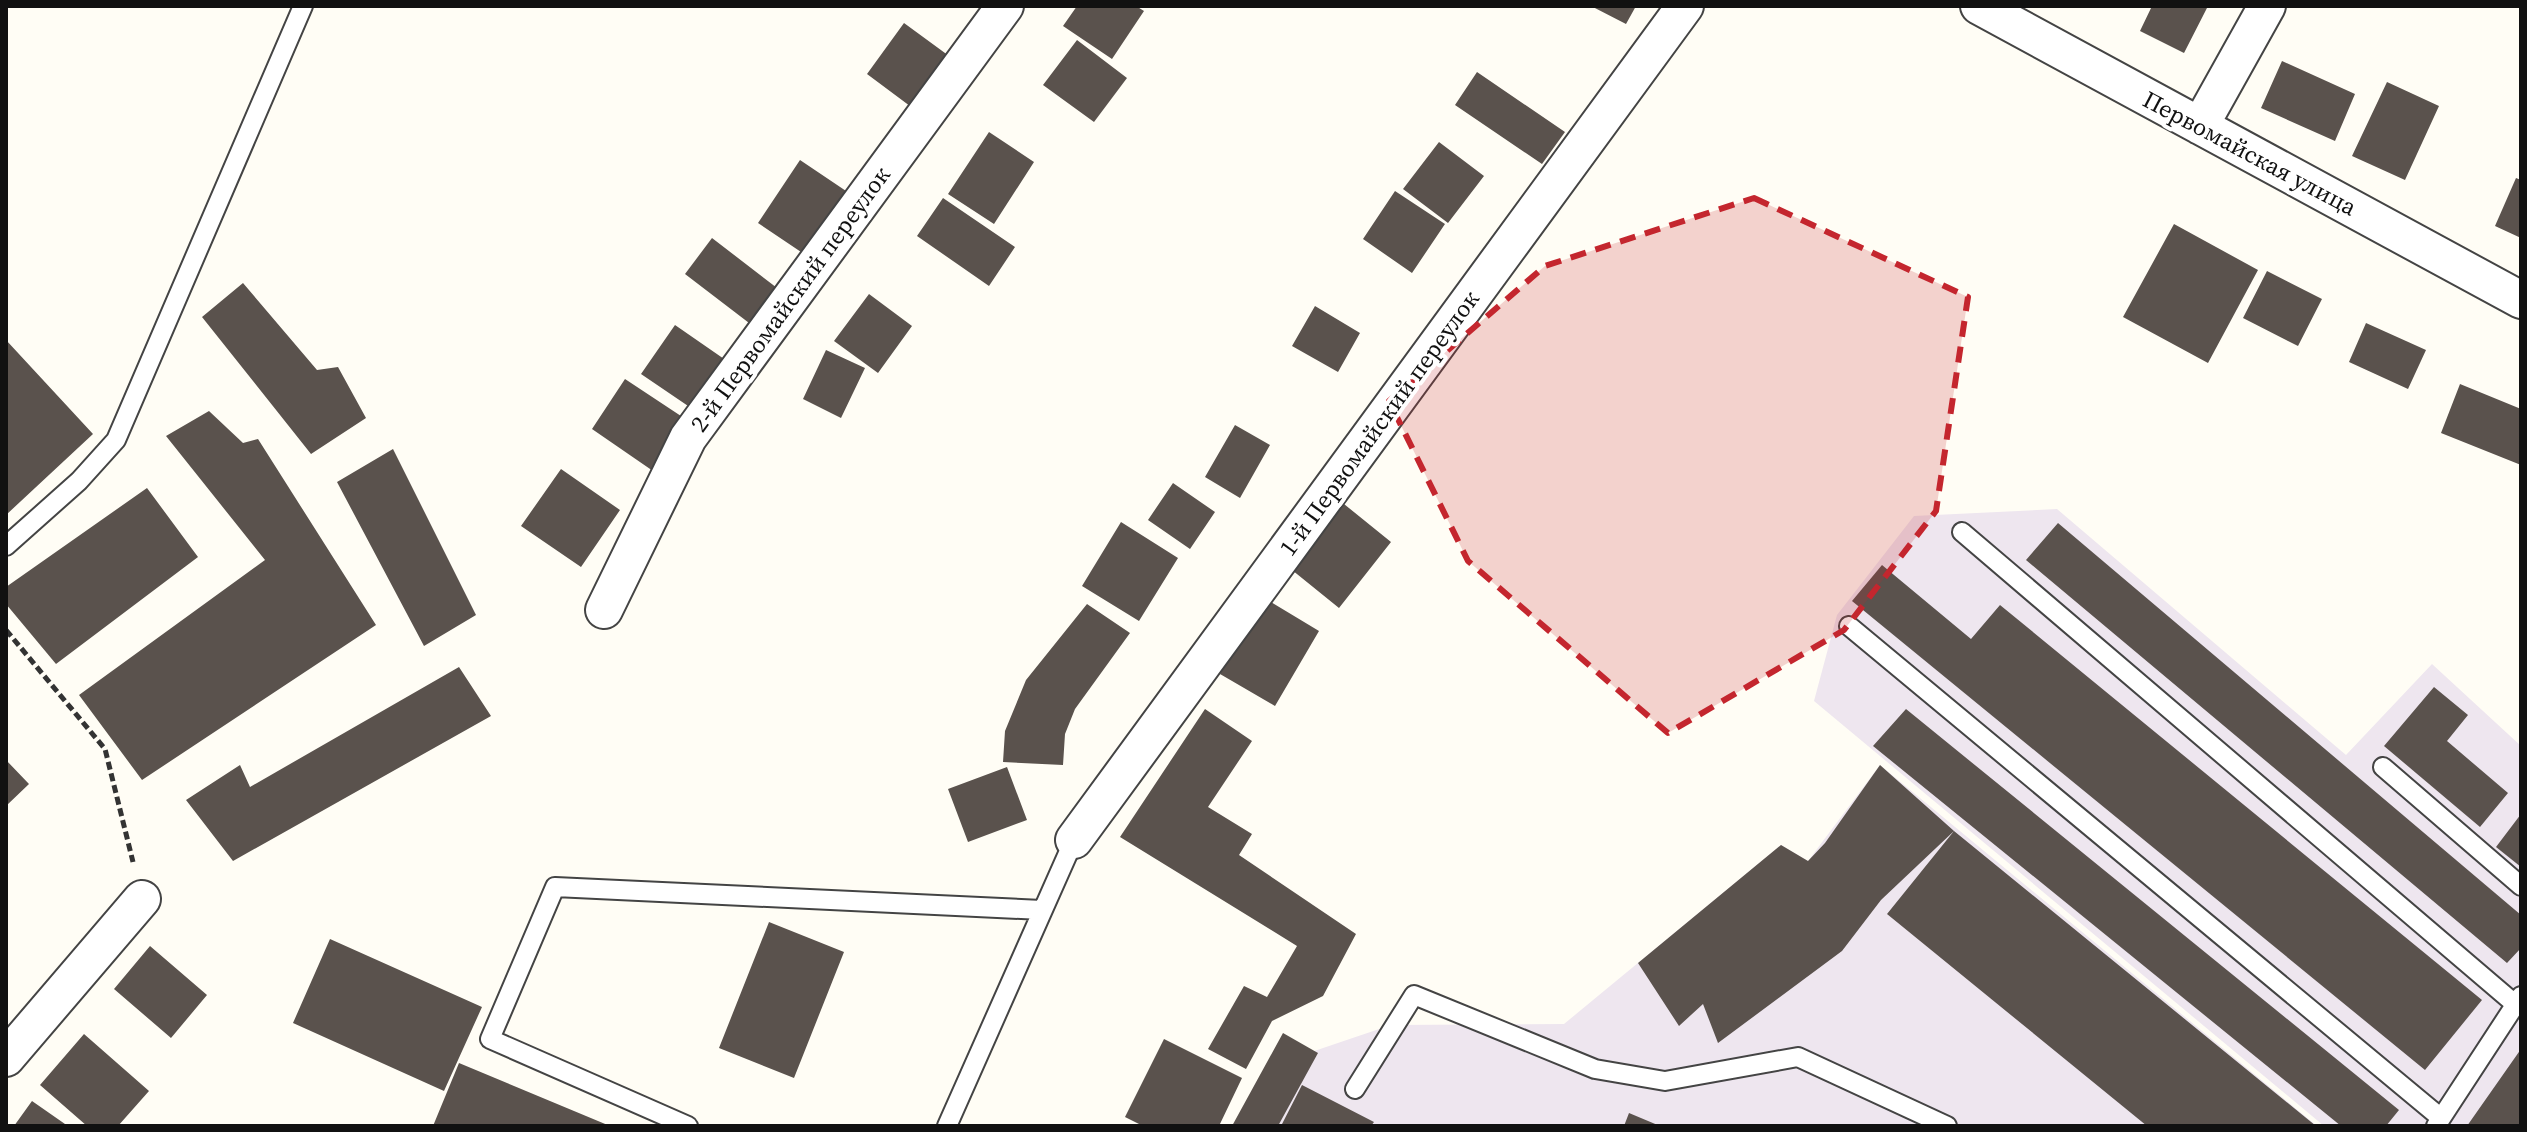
<svg xmlns="http://www.w3.org/2000/svg" width="2527" height="1132" font-family="'Source Serif 4',serif">
  <rect width="100%" height="100%" fill="#fffdf5"/>
  <path fill="#eee6ef" d="M2057,509L2346,755L2432,664L2521,746V1126H2324L1814,701L1837,615L1914,516Z
    M1880,765L2317,1126H1237L1267,1067L1391,1025L1564,1024L1781,845L1808,861Z"/>
  <path fill="#5a524d" d="M1077,6H1136L1144,11L1112,59L1063,26Z
    M1591,6H1636L1626,24Z
    M2152,6H2208L2184,53L2140,31Z
    M904,23L960,64L922,115L867,74Z
    M1077,40L1127,78L1094,122L1043,85Z
    M2282,61L2355,94L2335,141L2261,108Z
    M1477,72L1565,132L1542,164L1455,105Z
    M2387,82L2439,106L2405,180L2352,156Z
    M989,132L1034,162L994,224L948,194Z
    M1439,142L1484,176L1448,223L1403,189Z
    M800,160L852,195L810,258L758,223Z
    M2516,178L2521,180V238L2495,226Z
    M1395,191L1445,224L1412,273L1363,239Z
    M943,198L1015,247L989,286L917,236Z
    M2174,224L2258,270L2208,363L2123,317Z
    M712,238L781,291L753,326L685,274Z
    M2267,271L2322,299L2298,346L2243,318Z
    M243,283L317,370L338,367L366,418L311,454L202,317Z
    M869,294L912,326L878,373L834,341Z
    M1315,306L1360,333L1338,372L1292,346Z
    M2366,323L2426,350L2408,389L2349,362Z
    M675,325L727,361L694,410L641,374Z
    M6,340L93,434L6,515Z
    M826,350L865,368L841,418L803,399Z
    M625,379L687,420L653,471L592,429Z
    M2460,384L2521,409V465L2441,433Z
    M209,411L243,443L258,439L376,625L142,780L79,695L265,560L166,436Z
    M1235,425L1270,445L1240,498L1205,477Z
    M393,449L476,615L424,646L337,482Z
    M561,469L620,510L581,567L521,526Z
    M1173,483L1215,512L1190,549L1148,520Z
    M147,488L198,557L56,664L6,604V587Z
    M1344,504L1391,542L1339,608L1292,570Z
    M1121,522L1178,558L1139,621L1082,586Z
    M2058,523L2521,915V948L2507,963L2026,560Z
    M1882,565L1971,639L2000,605L2482,1000L2425,1070L1852,601Z
    M1264,598L1319,631L1275,706L1220,674Z
    M1087,604L1130,633L1075,709L1065,734L1063,765L1003,762L1005,731L1026,680Z
    M459,667L491,716L233,861L186,800L240,765L250,787Z
    M2434,687L2468,715L2447,741L2508,793L2480,827L2384,746Z
    M1205,709L1252,741L1208,807L1252,834L1239,855L1356,934L1323,996L1272,1021L1246,1069L1208,1049L1244,986L1267,997L1297,946L1120,837Z
    M1906,709L2399,1110L2386,1126H2341L1873,746Z
    M6,760L29,784L6,806Z
    M1880,765L1954,831L1881,900L1842,951L1718,1043L1703,1004L1679,1026L1638,963L1781,845L1808,861L1825,843Z
    M1007,767L1027,820L968,842L948,789Z
    M2521,814V867L2496,847Z
    M1954,831L2316,1126H2147L1887,914Z
    M769,922L844,952L794,1078L719,1048Z
    M330,939L482,1007L444,1091L293,1023Z
    M150,946L207,995L171,1038L114,989Z
    M1283,1033L1318,1053L1278,1126H1232Z
    M84,1034L149,1091L118,1126H87L40,1085Z
    M1164,1039L1242,1078L1219,1126H1143L1125,1117Z
    M2521,1049V1126H2467Z
    M459,1063L610,1126H433Z
    M1302,1085L1374,1122L1371,1126H1281Z
    M32,1101L65,1124L64,1126H14Z
    M1629,1113L1660,1126H1624Z"/>
  <g fill="none" stroke-linecap="round" stroke-linejoin="round">
    <defs>
      <path id="service" d="M1962,532L2515,1004
        M6,546L79,481L116,440L303,6
        M1849,626L2441,1118
        M2383,767L2521,886
        M1355,1089L1414,995L1595,1069L1665,1081L1798,1057L1947,1126
        M688,1126L490,1039L555,887L1042,910
        M947,1126L1074,840
        M2436,1126L2521,996"/>
      <path id="minor" d="M1979,6L2521,300
        M2200,126L2267,6
        M604,610L688,438L1005,6
        M1074,840L1685,6
        M6,1058L142,899"/>
    </defs>
    <use href="#service" stroke="#444" stroke-width="22"/>
    <use href="#minor" stroke="#444" stroke-width="40"/>
    <path stroke="#333" stroke-width="5" stroke-dasharray="8 4" stroke-linecap="butt" d="M6,630L105,749L133,862"/>
    <use href="#service" stroke="#fff" stroke-width="18"/>
    <use href="#minor" stroke="#fff" stroke-width="36"/>
  </g>
  <path fill="#c4262e" fill-opacity="0.2" stroke="#c4262e" stroke-width="6" stroke-dasharray="16 10" stroke-linejoin="round" d="M1754,198L1968,297L1936,511L1844,630L1668,733L1468,561L1389,401L1545,266Z"/>
  <g text-anchor="middle" dominant-baseline="central" stroke-width="8" stroke-linejoin="round" paint-order="stroke">
    <g font-size="24" fill="#111" stroke="#fff">
      <text transform="translate(2250 153) rotate(28)">Первомайская улица</text>
      <text transform="translate(790 299) rotate(-54)">2-й Первомайский переулок</text>
      <text transform="translate(1379 423) rotate(-54)">1-й Первомайский переулок</text>
    </g>
  </g>
  <rect width="2527" height="1132" fill="none" stroke="#111111" stroke-width="16"/>
</svg>
